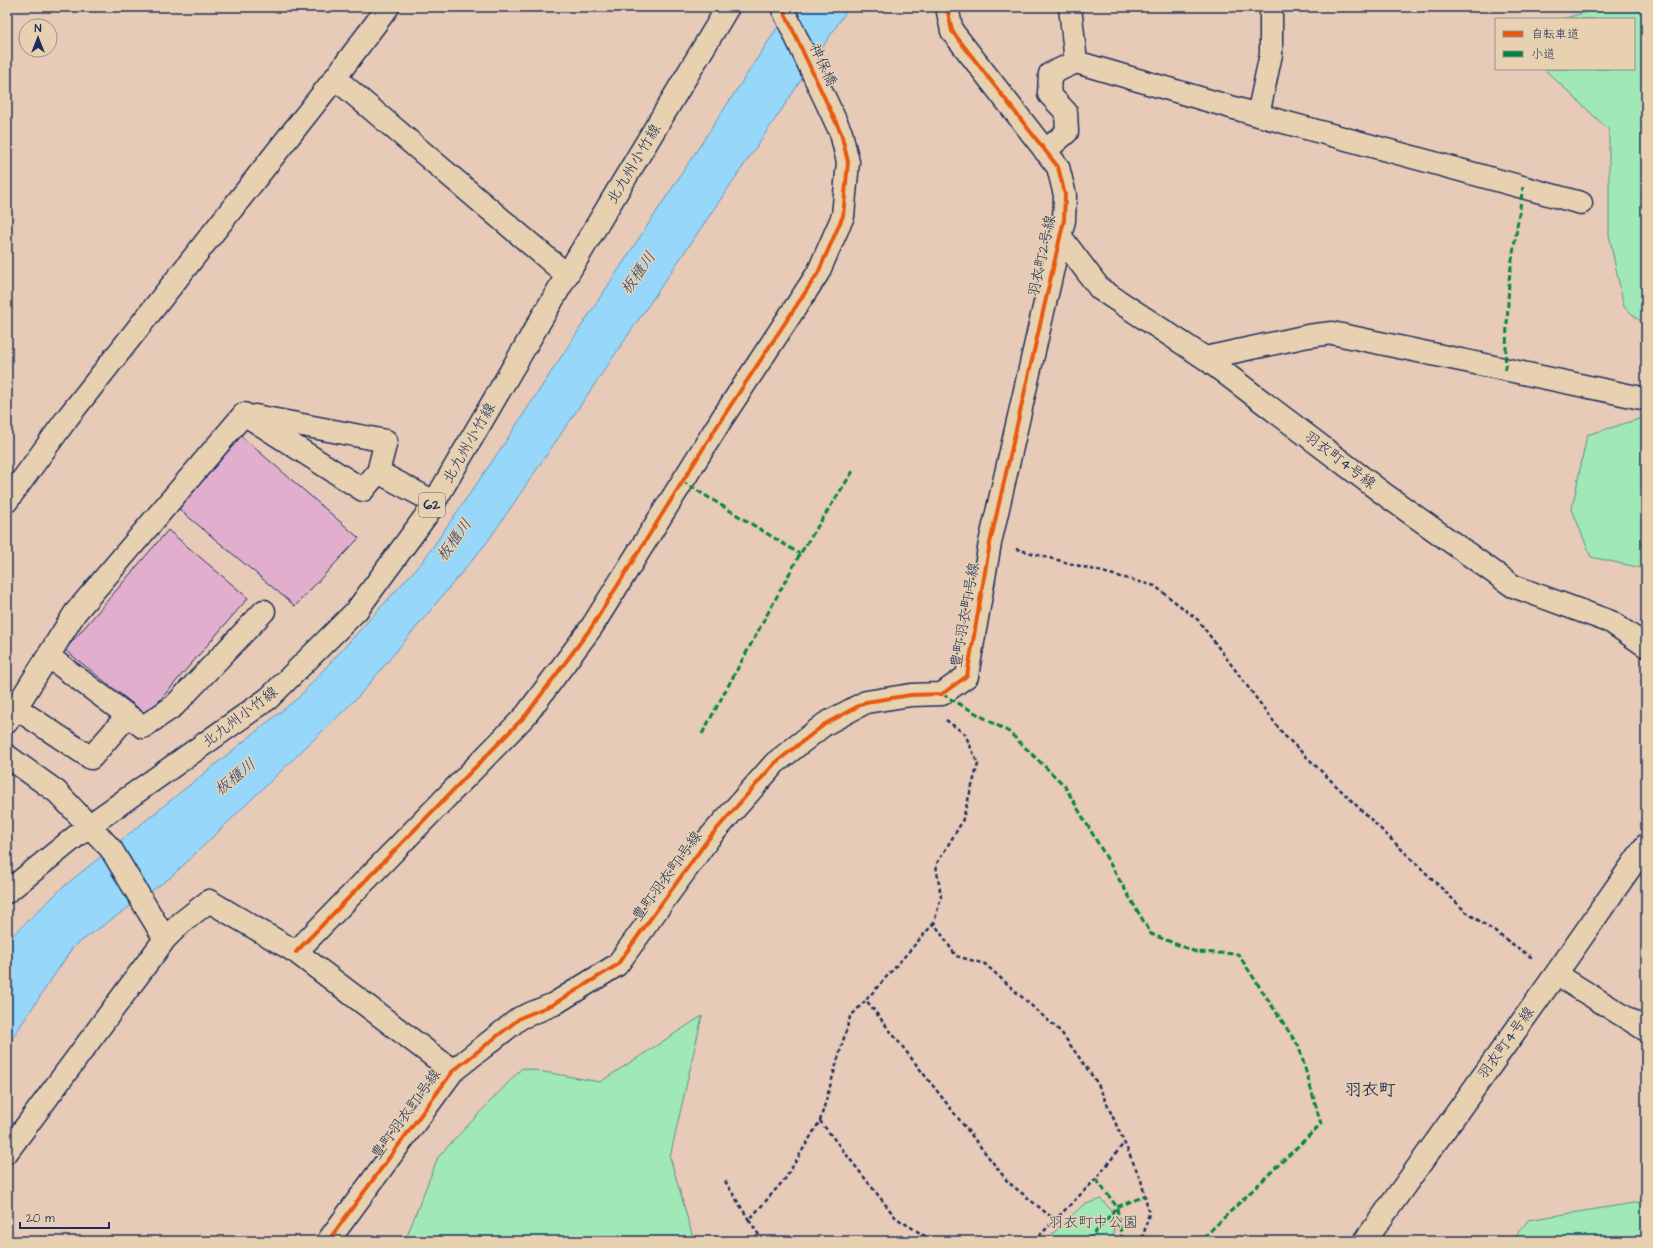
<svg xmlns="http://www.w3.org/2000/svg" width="1653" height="1248" font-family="'Architects Daughter','Klee One',sans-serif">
  <rect width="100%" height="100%" fill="#e7cab7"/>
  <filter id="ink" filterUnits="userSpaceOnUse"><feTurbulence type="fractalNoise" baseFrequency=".025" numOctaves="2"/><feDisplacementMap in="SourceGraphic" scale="8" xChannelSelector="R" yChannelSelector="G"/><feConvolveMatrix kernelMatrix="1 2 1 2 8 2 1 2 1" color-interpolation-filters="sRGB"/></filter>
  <g filter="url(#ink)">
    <path fill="#a0e9b7" stroke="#5e8c8a" d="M1604,7H1646V326L1624,307L1609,235V130L1544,69H1634V19H1563Z
      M1646,417V569L1591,557L1572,509L1587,435Z
      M702,1016L670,1157L694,1241H405L438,1157L522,1068L600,1082Z
      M1101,1199L1111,1210L1115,1241H1045L1083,1205Z
      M1646,1201V1241H1513L1528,1220Z"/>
    <path fill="#97d7f9" stroke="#6594bb" d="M791,7H849L782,109L488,541L359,696L171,877L73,947L7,1046L8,940L63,887L299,697L423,561L500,450Z"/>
    <path fill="#e1afcd" stroke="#1b2f5e" d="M241,436L359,538L295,606L179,509Z
      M168,530L248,598L147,715L65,650Z"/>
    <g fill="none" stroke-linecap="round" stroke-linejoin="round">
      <defs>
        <path id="minor" d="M1070,7L1076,62
          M335,78L567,275
          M1258,115L1271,54V7
          M1045,151L1067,132L1066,112L1049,94L1050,74L1076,62L1258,115L1581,203
          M1060,236L1100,289L1205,358L1384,494L1513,586L1611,622L1646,646
          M1205,358L1308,336L1332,333L1646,399
          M255,416L386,441L378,472
          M7,501L68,417L335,78L388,7
          M48,656L143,727L174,706L264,611
          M16,708L91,758L127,716
          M7,722L75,613L244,414L363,490L378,472L434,502
          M7,756L57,792L111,849L165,939
          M296,952L526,715L591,628L721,420L818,273L843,216L848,162L841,133L782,7
          M1556,974L1646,1030
          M7,1152L165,939L181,923L209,901L296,952L453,1071
          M328,1241L453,1071L520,1018L554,1004L617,965L709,838L775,763L825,724L866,702L911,695L942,694L967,676L990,543L1064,220L1065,195L1058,167L952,31L947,7
          M1365,1241L1556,974L1646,845"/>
        <path id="major" d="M7,892L90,825L269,698L357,610L428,513L567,275L728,7"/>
      </defs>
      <use href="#minor" stroke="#1b2f5e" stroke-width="25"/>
      <use href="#major" stroke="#1b2f5e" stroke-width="25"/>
      <path stroke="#1b2f5e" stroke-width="2.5" stroke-dasharray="4 3" stroke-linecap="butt" d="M1016,549L1155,586L1198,620L1283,734L1465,911L1534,959
        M946,720L965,734L978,764L962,822L936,865L941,897L934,923L956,956L985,964L1061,1032L1098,1084L1141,1180L1149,1213L1142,1241
        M934,923L866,1000L1008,1182L1055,1220
        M820,1121L850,1017L866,1000
        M725,1181L749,1220L785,1179L820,1121L896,1218L933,1241
        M749,1220L763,1241
        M1034,1241L1096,1179L1124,1143"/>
      <use href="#minor" stroke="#e8d1b1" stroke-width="22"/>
      <use href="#major" stroke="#e8d1b1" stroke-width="22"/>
      <path stroke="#00873e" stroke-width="3" stroke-dasharray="6 3" stroke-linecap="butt" d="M1505,370L1509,280L1523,187
        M682,481L800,554
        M942,694L1009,732L1064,785L1151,934L1196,952L1238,954L1299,1047L1321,1124L1200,1241
        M702,734L800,554L853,471
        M1096,1179L1117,1207L1122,1241
        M1088,1241L1117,1207L1145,1196"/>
      <defs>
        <path id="cycleway" d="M296,952L526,715L591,628L721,420L818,273L843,216L848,162L841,133L782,7
          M328,1241L453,1071L520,1018L554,1004L617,965L709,838L775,763L825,724L866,702L911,695L942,694L967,676L990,543L1064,220L1065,195L1058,167L952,31L947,7"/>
      </defs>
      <use href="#cycleway" stroke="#e8d1b1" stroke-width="6"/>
      <use href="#cycleway" stroke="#e8590c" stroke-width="4"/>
    </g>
  </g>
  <g text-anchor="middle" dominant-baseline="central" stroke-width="3" stroke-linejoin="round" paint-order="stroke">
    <rect fill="#e8d1b1" stroke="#586077" stroke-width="1" x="419" y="493" width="26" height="24" rx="3"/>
    <g font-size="14" font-weight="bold" fill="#1b2f5e">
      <text x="432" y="505">62</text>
    </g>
    <g font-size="15" fill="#1b2f5e" stroke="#e8d1b1">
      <text transform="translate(823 65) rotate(65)">神保橋</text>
      <text transform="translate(634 164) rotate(-59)">北九州小竹線</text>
      <text transform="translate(1042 256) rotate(-78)">羽衣町2号線</text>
      <text transform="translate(469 443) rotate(-60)">北九州小竹線</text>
      <text transform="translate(1340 460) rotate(37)">羽衣町4号線</text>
      <text transform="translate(965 615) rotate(-80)">豊町羽衣町1号線</text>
      <text transform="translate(240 717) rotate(-37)">北九州小竹線</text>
      <text transform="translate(667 876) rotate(-54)">豊町羽衣町1号線</text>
      <text transform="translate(1506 1043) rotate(-54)">羽衣町4号線</text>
      <text transform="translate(406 1114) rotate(-54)">豊町羽衣町1号線</text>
    </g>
    <g font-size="15" fill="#284267" stroke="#e8d1b1">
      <text x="1093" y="1222">羽衣町中公園</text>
    </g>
    <g font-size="16" font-style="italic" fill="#27406e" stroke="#e8d1b1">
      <text transform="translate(638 273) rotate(-55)">板櫃川</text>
      <text transform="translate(454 540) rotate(-54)">板櫃川</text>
      <text transform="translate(235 777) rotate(-39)">板櫃川</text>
    </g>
    <g font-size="17" font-weight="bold" fill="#1b2f5e" stroke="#e8d1b1">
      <text x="1370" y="1090">羽衣町</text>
    </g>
  </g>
  <rect width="1653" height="1248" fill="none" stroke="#e8d1b1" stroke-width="24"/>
  <rect x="12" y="12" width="1629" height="1224" fill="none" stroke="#1b2f5e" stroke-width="1.5" filter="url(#ink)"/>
  <rect x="1495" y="18" width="140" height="52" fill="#e8d1b1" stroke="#969090"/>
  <rect x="1503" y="31" width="20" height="6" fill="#e8590c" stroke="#969090"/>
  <text x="1531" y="38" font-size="12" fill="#1b2f5e">自転車道</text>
  <rect x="1503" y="51" width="20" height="6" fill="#00873e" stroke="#969090"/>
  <text x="1531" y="58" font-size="12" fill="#1b2f5e">小道</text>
  <g transform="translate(38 38)"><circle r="19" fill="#e8d1b1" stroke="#969090"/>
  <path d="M0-3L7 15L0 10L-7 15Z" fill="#1b2f5e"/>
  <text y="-6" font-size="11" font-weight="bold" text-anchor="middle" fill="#1b2f5e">N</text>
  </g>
  <path d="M20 1222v6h89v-6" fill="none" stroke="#1b2f5e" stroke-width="2"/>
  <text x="26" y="1222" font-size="12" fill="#1b2f5e" stroke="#e8d1b1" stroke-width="3" paint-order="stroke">20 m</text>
</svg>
